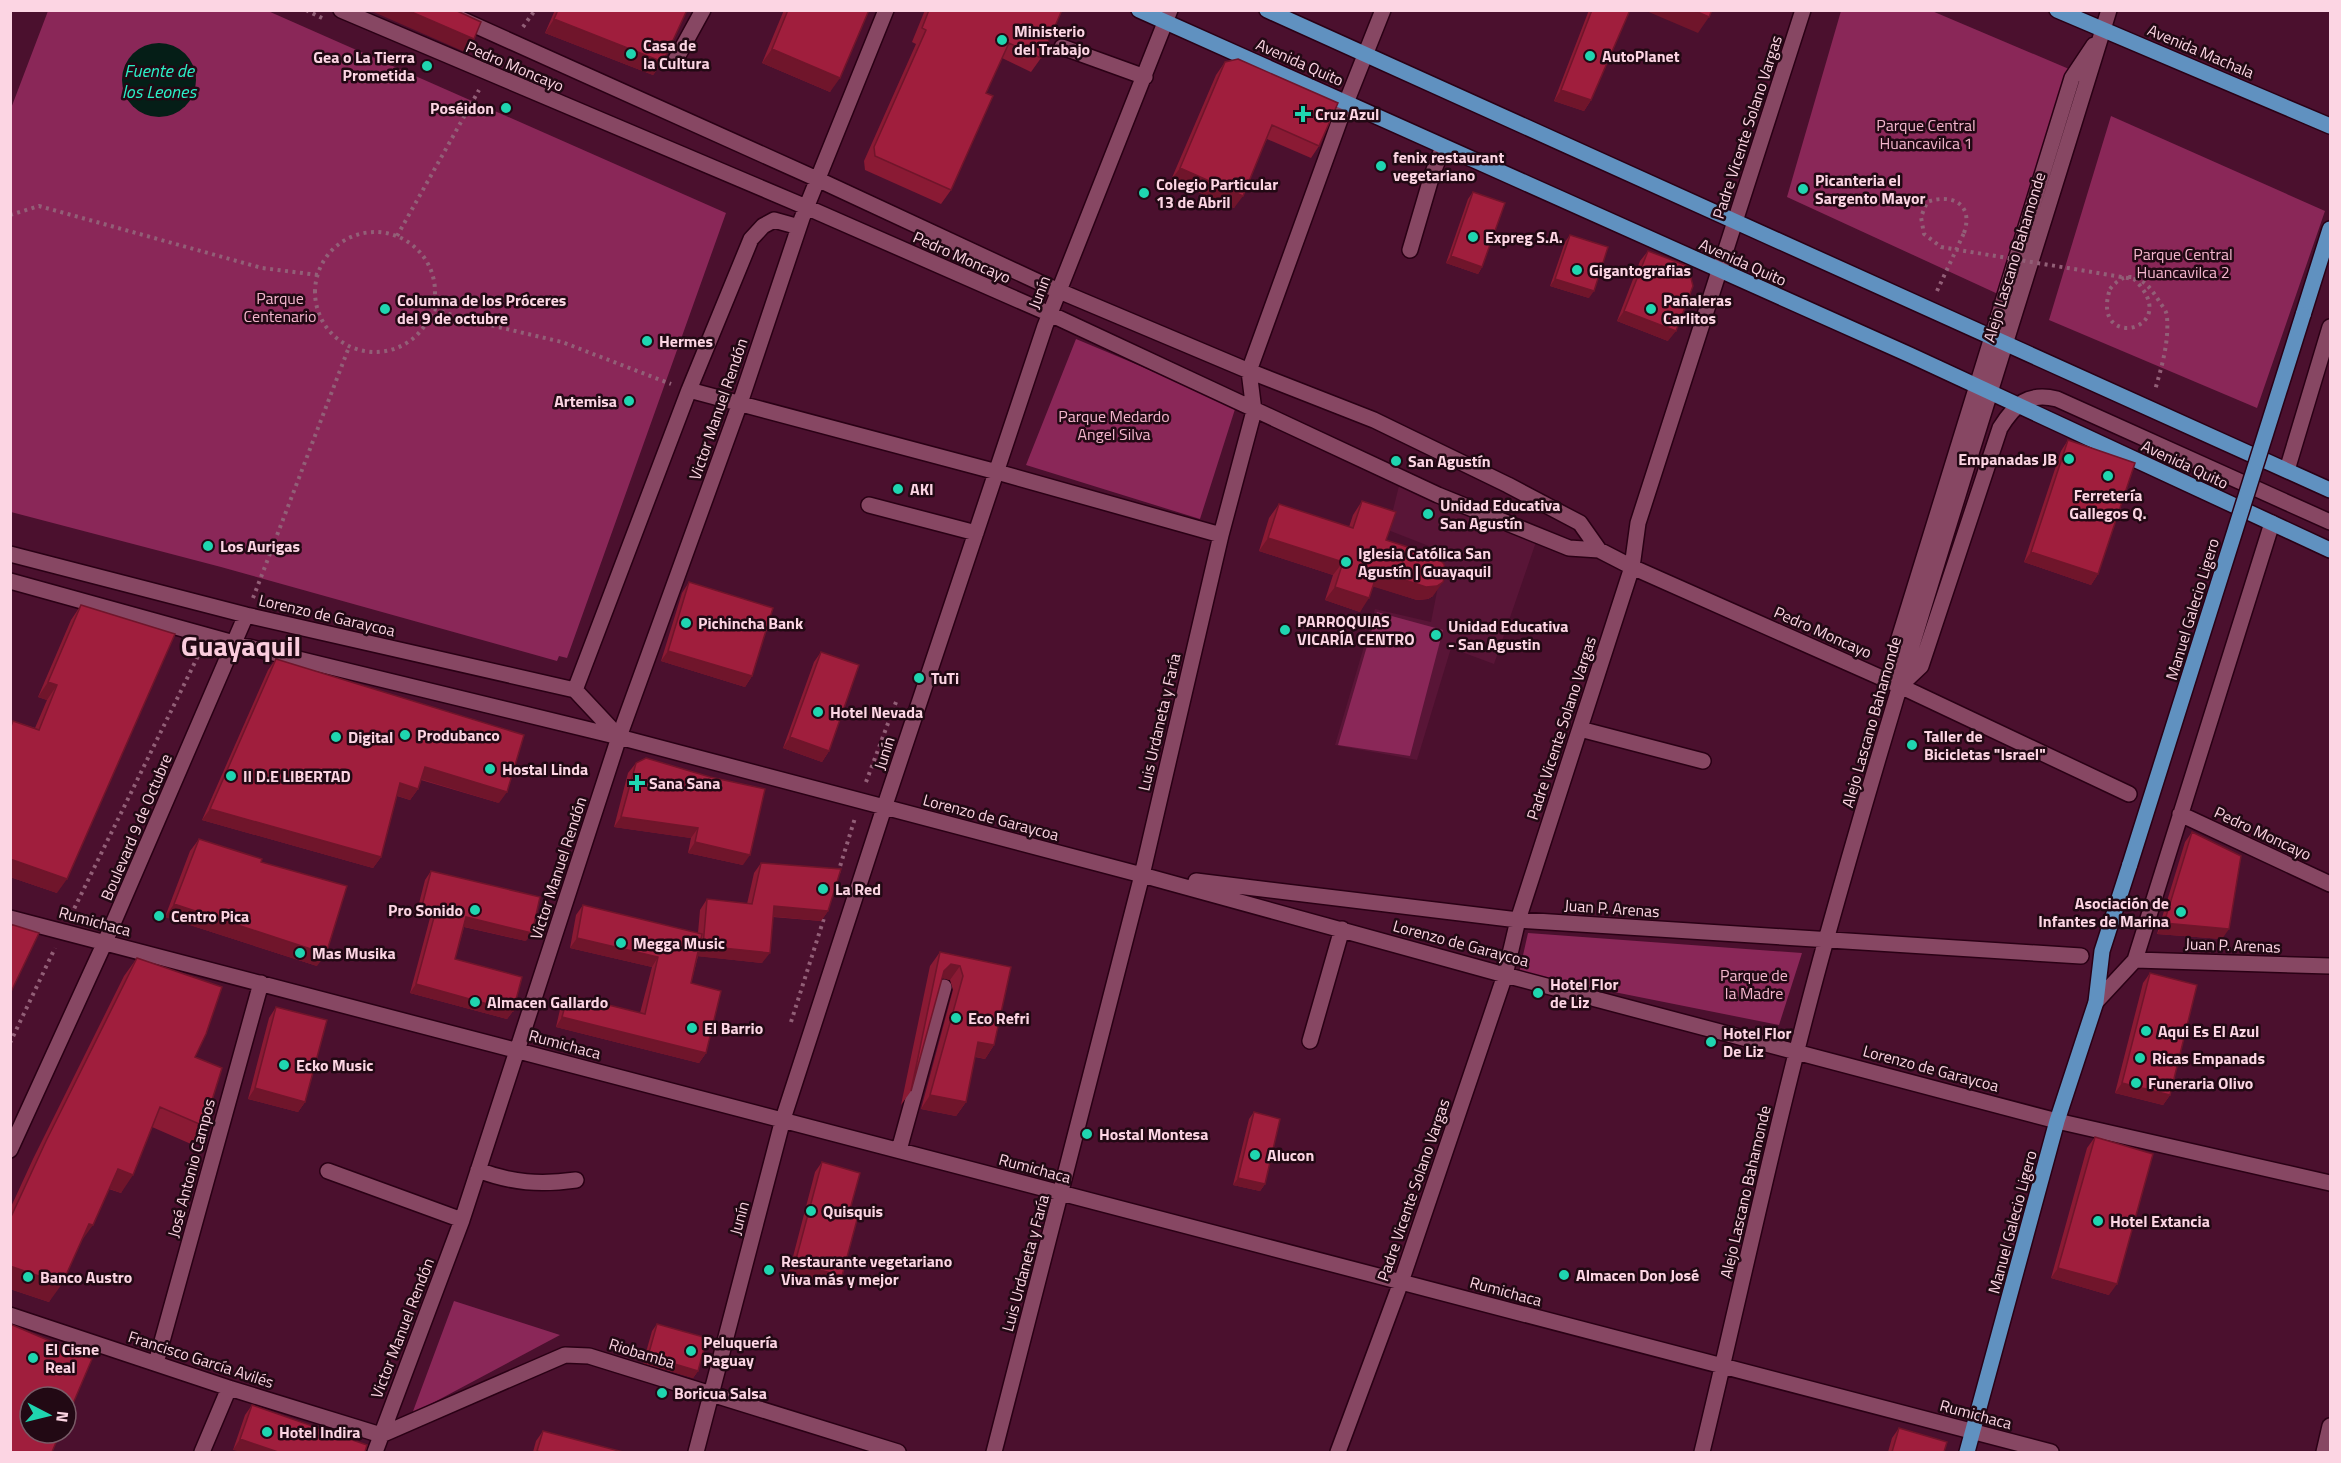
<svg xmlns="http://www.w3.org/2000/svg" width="2341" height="1463" font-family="'Titillium Web',sans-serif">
  <rect width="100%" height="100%" fill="#4b102e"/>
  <path fill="#591537" d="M1399,486L1536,542L1494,664L1451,648L1417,760L1335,745L1375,609L1431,622L1441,571L1439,553L1434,548L1388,530Z"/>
  <path fill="#8a2758" d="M48,11H268L726,213L567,658L559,656L557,661L221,567L11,512L10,111Z
    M1841,11H1932L2069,69L1998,294L1787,197Z
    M2111,116L2325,211L2257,408L2049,320Z
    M1076,339L1236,406L1200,519L1026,465Z
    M1377,612L1443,630L1410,756L1338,745Z
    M1528,933L1802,953L1779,1025L1519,973Z
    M454,1301L560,1335L412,1414Z"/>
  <path fill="#051e17" d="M122 80a37 37 0 1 1 74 0a37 37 0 1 1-74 0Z"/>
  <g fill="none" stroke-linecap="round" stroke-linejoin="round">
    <defs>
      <path id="minor" d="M341,10L806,207L1050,314L1438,495L1569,548L1599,550L1632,567L1900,686L2129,794
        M441,10L817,179L1045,285L1249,371L1374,420L1508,485L1580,523L1599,550
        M1062,47L1145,77
        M675,61L703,10
        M1410,250L1432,175L1443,147
        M689,390L997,472L1221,535
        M2287,470L2330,327
        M869,505L976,533
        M10,554L246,615L575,690L619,737
        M10,581L241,645L619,737L1142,875L1505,975L2057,1121L2330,1183
        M1899,681L1896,648L2072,78L2094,45
        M1902,684L1921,666L2000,428C2015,404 2028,392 2057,399L2330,522
        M575,690L689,390L751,239L763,226L774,220L799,227
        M1580,729L1703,761
        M2180,814L2330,884
        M1196,881L1518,920L2081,956
        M10,918L2051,1452
        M2135,960L2330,966
        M2096,1002L2135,960L2272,523
        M1310,1041L1342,929
        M10,1150L105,942L246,615
        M899,1150L944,987
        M478,1170C512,1183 540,1185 576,1180
        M328,1171L462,1220
        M10,1315L229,1388L381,1435L565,1355L589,1356L898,1452
        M156,1363L261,983
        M202,1452L229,1388
        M375,1452L462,1220L619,737L740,403L802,218L886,10
        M696,1452L783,1119L884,808L1045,326L1170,10
        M994,1452L1142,875L1221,535L1254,411L1249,371L1346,103L1383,10
        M1338,1452L1401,1282L1505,975L1518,920L1632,567L1638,523L1803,10
        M1702,1452C1743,1282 1779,1109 1826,940C1913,628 2014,320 2109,10
        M2324,1452L2330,1426"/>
      <path id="major" d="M1139,10L1910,355L2330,550
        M1267,10L2330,490
        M2057,10L2330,126
        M2303,315L2330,229
        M1967,1452L2057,1121L2096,1002L2102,951L2130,864"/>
    </defs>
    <use href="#minor" stroke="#2a0015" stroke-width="18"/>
    <use href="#major" stroke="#2a0015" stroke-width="18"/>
    <path stroke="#925f77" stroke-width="4" stroke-dasharray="3 4.5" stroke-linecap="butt" d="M306,10L324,19
      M523,27L535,10
      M10,215L39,206L262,268L318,275
      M315 292a60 60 0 1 1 120 0a60 60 0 1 1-120 0Z
      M397,236L479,90
      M2110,289C2128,266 2146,279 2159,301C2162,306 2167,311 2167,317C2169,342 2162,366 2155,390
      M1937,291L1964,233
      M434,309L464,319L562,342L671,384
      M253,598L349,347
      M866,782L896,702
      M838,873L855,818
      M71,915L200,652
      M791,1022L825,915
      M10,1043L55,948"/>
    <use href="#minor" stroke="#874763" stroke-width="15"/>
    <use href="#major" stroke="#6091c0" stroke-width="15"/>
    <defs>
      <path id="major-bridge" d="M2130,864L2303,315"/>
    </defs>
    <use href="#major-bridge" stroke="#2a0015" stroke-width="18" stroke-linecap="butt"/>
    <path stroke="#925f77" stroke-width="4" stroke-dasharray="3 4.5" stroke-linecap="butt" d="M1964,233C1974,204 1952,193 1927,202L1921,217L1924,234L1941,247L2134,279C2186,330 2089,353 2110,289"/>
    <use href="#major-bridge" stroke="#6091c0" stroke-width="15"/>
  </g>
  <path fill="#8a1a34" d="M555,10H687L663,62L653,75L545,33Z
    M784,10H869L830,92L762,63Z
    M925,10H1062L1041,58L1031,72L1002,58L986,93L951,190L941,204L865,170L864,161L916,44L912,42Z
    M1589,10H1630L1591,100L1584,111L1554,101Z
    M1225,62L1319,146L1311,158L1267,139L1234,208L1171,180L1216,75Z
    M1473,192L1482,267L1478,274L1446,263L1468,199Z
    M1570,235L1589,298L1550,286L1565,242Z
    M1648,251L1668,341L1617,321L1640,261Z
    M2068,440L2098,574L2091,585L2024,562L2061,451Z
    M1362,501L1386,540L1433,596L1428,599L1417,600L1373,586L1360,612L1325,600L1333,575L1259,551L1269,518L1279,504L1349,527L1353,515Z
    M689,582L752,676L745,687L661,661L682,593Z
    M81,605L57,893L10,877V725L13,721L35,728L47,700L38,697L71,620Z
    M821,652L829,751L822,762L783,748L814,662Z
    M276,659L499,803L421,780L418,789L410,800L397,796L381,857L373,868L202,820L268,670Z
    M636,763L710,777L743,865L688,853L691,838L614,827L628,773Z
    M2192,832L2222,939L2157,934L2185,842Z
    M199,839L261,862L317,966L165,917L190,851Z
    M761,863L828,911L821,921L773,917L762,963L698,956L691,983L706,1053L699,1063L556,1027L561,1005L568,995L640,1013L652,967L570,948L576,915L583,905L698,933L700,910L707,899L747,904L754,873Z
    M431,871L526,941L464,927L455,959L513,1011L507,1019L410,993L430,918L416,915L425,880Z
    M940,952L1011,967L994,1045L985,1059L975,1057L966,1102L956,1116L921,1109L953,990L950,980L942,978L911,1091L901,1105L930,966Z
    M137,958L195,1057L204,1126L191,1144L152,1127L121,1193L109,1189L49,1302L10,1289V1209L33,1159L124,976Z
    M2150,973L2170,1095L2163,1105L2115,1093L2143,983Z
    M276,1007L305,1102L298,1112L248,1099L269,1018Z
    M1254,1112L1265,1184L1260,1191L1233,1185L1249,1119Z
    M2095,1137L2109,1295L2051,1278L2087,1148Z
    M822,1162L849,1213L835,1285L789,1272L815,1172Z
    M657,1324L698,1371L693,1378L643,1363L652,1331Z
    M252,1405L367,1445L233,1450L245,1415Z
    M1899,1428L1944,1452H1888L1892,1438Z
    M543,1431L623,1452H533L536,1441Z"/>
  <path fill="#70152b" d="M369,10H407L474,39L465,52Z
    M1644,10H1693L1709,17L1698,33Z
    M554,19L663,62L653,75L545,33Z
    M772,49L840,78L830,92L762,63Z
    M1561,90L1591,100L1584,111L1554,101Z
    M1180,168L1243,196L1234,208L1171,180Z
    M1451,256L1482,267L1478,274L1446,263Z
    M1555,279L1594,291L1589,298L1550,286Z
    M1624,311L1676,331L1668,341L1617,321Z
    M1268,538L1343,562L1333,575L1259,551Z
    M2031,552L2098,574L2091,585L2024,562Z
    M1378,571L1443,582L1433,596L1428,599L1417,600L1368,585Z
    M1335,587L1369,598L1360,612L1325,600Z
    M668,651L752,676L745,687L661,661Z
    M48,682L57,685L47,700L38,697Z
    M790,737L829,751L822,762L783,748Z
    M425,767L507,792L499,803L417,778Z
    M400,783L418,789L410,800L392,794Z
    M210,809L381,857L373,868L202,820Z
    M621,817L698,828L691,838L614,827Z
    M695,842L750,855L743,865L688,853Z
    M10,859L67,879L57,893L10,877Z
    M174,904L326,954L317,966L165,917Z
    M422,906L436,910L430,918L416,915Z
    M774,906L828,911L821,921L767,916Z
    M466,917L532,933L526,941L460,926Z
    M2164,923L2229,929L2222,939L2157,934Z
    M577,938L658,957L652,967L570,948Z
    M703,946L770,953L762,963L695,956Z
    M951,964L960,966L950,980L941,978L944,971Z
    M416,984L513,1011L507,1019L410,993Z
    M562,1017L706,1053L699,1063L556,1027Z
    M978,1042L994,1045L985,1059L969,1055Z
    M2122,1083L2170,1095L2163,1105L2115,1093Z
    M255,1088L305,1102L298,1112L248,1099Z
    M930,1095L966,1102L956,1116L921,1109Z
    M118,1169L133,1175L121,1193L105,1187Z
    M1238,1178L1265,1184L1260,1191L1233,1185Z
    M89,1224L93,1225L80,1243Z
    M795,1263L842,1276L835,1285L789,1272Z
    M10,1266L62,1284L49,1302L10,1289Z
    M2058,1268L2117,1284L2109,1295L2051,1278Z
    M648,1356L698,1371L693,1378L643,1363Z
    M240,1439L278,1452H241L233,1450Z"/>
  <path fill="#a01e3d" stroke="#70152b" stroke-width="1.5" d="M407,10H455L481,22L474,39Z
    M558,10H687L663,62L554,19Z
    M788,10H869L840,78L772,49Z
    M929,10H1062L1041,58L1009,43L986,93L993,96L951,190L875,156L874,147L926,30L922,28Z
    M1592,10H1630L1591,100L1561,90Z
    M1693,10H1712L1709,17Z
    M1238,59L1338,103L1319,146L1272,125L1243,196L1180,168L1225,62Z
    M1473,192L1505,203L1482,267L1451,256Z
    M1570,235L1608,247L1594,291L1555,279Z
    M1648,251L1688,266L1693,286L1676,331L1624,311Z
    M2068,440L2135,463L2098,574L2031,552Z
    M1362,501L1396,512L1386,540L1436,556L1444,564L1446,574L1443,582L1437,586L1426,587L1378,571L1369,598L1335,587L1343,562L1268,538L1279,504L1353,528Z
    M689,582L773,608L752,676L668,651Z
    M81,605L175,634L67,879L10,859V729L13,721L39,730L57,685L48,682Z
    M821,652L859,665L829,751L790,737Z
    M276,659L524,735L507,792L425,767L418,789L400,783L381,857L210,809Z
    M646,758L710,777L765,789L750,855L695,842L698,828L621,817L636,763Z
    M2192,832L2241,856L2229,929L2164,923Z
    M199,839L262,859L261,862L347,886L326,954L174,904Z
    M761,863L841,869L828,911L774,906L770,953L703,946L707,899L752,904Z
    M431,871L540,897L532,933L466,917L455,959L522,977L513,1011L416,984L436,910L422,906Z
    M583,905L702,934L691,983L721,991L706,1053L562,1017L568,995L645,1014L658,957L577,938Z
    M10,924L39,933L10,994Z
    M940,952L1011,967L994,1045L978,1042L966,1102L930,1095L963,976L960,966L951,964L944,971L911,1091Z
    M137,958L222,987L206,1034L195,1057L222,1068L204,1126L160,1107L133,1175L118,1169L93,1225L89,1224L62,1284L10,1266V1219L46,1141Z
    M2150,973L2197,985L2170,1095L2122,1083Z
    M276,1007L327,1020L305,1102L255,1088Z
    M1254,1112L1280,1119L1265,1184L1238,1178Z
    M2095,1137L2153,1154L2117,1284L2058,1268Z
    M822,1162L860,1173L849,1213L858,1216L842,1276L795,1263Z
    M10,1324L92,1359L66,1420V1397H30V1433H60L52,1452H54H10Z
    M657,1324L707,1338L698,1371L648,1356Z
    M252,1405L367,1445L365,1452H278L240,1439Z
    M1899,1428L1947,1442L1944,1452H1892Z
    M543,1431L623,1452H541L537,1451Z"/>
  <g fill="#1fd5b0" stroke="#220914" stroke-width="2">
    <circle cx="1002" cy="40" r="6"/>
    <circle cx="631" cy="54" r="6"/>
    <circle cx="1590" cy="56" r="6"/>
    <circle cx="427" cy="66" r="6"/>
    <circle cx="506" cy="108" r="6"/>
    <path d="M1300 105h6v6h6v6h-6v6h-6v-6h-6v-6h6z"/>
    <circle cx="1381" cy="166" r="6"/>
    <circle cx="1803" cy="189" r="6"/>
    <circle cx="1144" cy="193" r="6"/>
    <circle cx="1473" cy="237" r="6"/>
    <circle cx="1577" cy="270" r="6"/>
    <circle cx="385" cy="309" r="6"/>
    <circle cx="1651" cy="309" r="6"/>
    <circle cx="647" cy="341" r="6"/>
    <circle cx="629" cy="401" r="6"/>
    <circle cx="2069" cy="459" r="6"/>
    <circle cx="1396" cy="461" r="6"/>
    <circle cx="2108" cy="476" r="6"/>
    <circle cx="898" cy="489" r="6"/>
    <circle cx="1428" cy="514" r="6"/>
    <circle cx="208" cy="546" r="6"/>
    <circle cx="1346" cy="562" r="6"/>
    <circle cx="686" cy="623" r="6"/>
    <circle cx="1285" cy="630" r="6"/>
    <circle cx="1436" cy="635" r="6"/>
    <circle cx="919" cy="678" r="6"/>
    <circle cx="818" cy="712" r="6"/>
    <circle cx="405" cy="735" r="6"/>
    <circle cx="336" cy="737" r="6"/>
    <circle cx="1912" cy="745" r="6"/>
    <circle cx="490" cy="769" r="6"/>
    <circle cx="231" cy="776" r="6"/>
    <path d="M634 774h6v6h6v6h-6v6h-6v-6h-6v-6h6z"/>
    <circle cx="823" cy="889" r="6"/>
    <circle cx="475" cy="910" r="6"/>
    <circle cx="2181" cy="912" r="6"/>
    <circle cx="159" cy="916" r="6"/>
    <circle cx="621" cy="943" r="6"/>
    <circle cx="300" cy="953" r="6"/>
    <circle cx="1538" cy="993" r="6"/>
    <circle cx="475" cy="1002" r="6"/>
    <circle cx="956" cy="1018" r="6"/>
    <circle cx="692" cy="1028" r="6"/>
    <circle cx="2146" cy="1031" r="6"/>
    <circle cx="1711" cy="1042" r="6"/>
    <circle cx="2140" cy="1058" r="6"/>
    <circle cx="284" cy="1065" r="6"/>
    <circle cx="2136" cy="1083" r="6"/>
    <circle cx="1087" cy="1134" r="6"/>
    <circle cx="1255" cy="1155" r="6"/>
    <circle cx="811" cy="1211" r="6"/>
    <circle cx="2098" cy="1221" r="6"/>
    <circle cx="769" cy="1270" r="6"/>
    <circle cx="1564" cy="1275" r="6"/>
    <circle cx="28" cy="1277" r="6"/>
    <circle cx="691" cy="1351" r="6"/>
    <circle cx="33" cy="1358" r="6"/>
    <circle cx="662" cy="1393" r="6"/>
    <circle cx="267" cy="1432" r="6"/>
  </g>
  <g text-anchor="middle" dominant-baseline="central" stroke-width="5" stroke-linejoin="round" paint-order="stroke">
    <g font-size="16" font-weight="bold" fill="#fcd5e3" stroke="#220914" text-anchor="start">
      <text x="1014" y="31">Ministerio<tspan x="1014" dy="18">del Trabajo</tspan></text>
      <text x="643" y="45">Casa de<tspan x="643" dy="18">la Cultura</tspan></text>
      <text x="1602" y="56">AutoPlanet</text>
      <text x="415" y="57" text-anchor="end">Gea o La Tierra<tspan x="415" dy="18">Prometida</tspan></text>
      <text x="494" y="108" text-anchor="end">Poséidon</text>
      <text x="1315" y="114">Cruz Azul</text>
      <text x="1393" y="157">fenix restaurant<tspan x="1393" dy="18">vegetariano</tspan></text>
      <text x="1815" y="180">Picanteria el<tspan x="1815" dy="18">Sargento Mayor</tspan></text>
      <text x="1156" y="184">Colegio Particular<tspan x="1156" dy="18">13 de Abril</tspan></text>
      <text x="1485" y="237">Expreg S.A.</text>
      <text x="1589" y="270">Gigantografias</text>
      <text x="397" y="300">Columna de los Próceres<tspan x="397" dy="18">del 9 de octubre</tspan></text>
      <text x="1663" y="300">Pañaleras<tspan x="1663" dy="18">Carlitos</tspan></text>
      <text x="659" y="341">Hermes</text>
      <text x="617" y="401" text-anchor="end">Artemisa</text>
      <text x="2057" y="459" text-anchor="end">Empanadas JB</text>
      <text x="1408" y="461">San Agustín</text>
      <text x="910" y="489">AKI</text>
      <text x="2108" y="495" text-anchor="middle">Ferretería<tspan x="2108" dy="18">Gallegos Q.</tspan></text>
      <text x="1440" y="505">Unidad Educativa<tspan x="1440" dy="18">San Agustín</tspan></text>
      <text x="220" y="546">Los Aurigas</text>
      <text x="1358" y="553">Iglesia Católica San<tspan x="1358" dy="18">Agustín | Guayaquil</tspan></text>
      <text x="1297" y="621">PARROQUIAS<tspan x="1297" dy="18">VICARÍA CENTRO</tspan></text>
      <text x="698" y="623">Pichincha Bank</text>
      <text x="1448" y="626">Unidad Educativa<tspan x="1448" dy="18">- San Agustin</tspan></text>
      <text x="931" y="678">TuTi</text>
      <text x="830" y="712">Hotel Nevada</text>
      <text x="417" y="735">Produbanco</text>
      <text x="1924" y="736">Taller de<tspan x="1924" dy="18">Bicicletas "Israel"</tspan></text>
      <text x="348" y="737">Digital</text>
      <text x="502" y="769">Hostal Linda</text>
      <text x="243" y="776">II D.E LIBERTAD</text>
      <text x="649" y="783">Sana Sana</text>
      <text x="835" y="889">La Red</text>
      <text x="2169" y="903" text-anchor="end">Asociación de<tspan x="2169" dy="18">Infantes de Marina</tspan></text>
      <text x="463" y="910" text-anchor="end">Pro Sonido</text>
      <text x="171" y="916">Centro Pica</text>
      <text x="633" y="943">Megga Music</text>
      <text x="312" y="953">Mas Musika</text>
      <text x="1550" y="984">Hotel Flor<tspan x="1550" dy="18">de Liz</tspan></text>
      <text x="487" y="1002">Almacen Gallardo</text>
      <text x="968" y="1018">Eco Refri</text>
      <text x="704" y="1028">El Barrio</text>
      <text x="2158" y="1031">Aqui Es El Azul</text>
      <text x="1723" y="1033">Hotel Flor<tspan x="1723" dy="18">De Liz</tspan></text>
      <text x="2152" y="1058">Ricas Empanads</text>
      <text x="296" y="1065">Ecko Music</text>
      <text x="2148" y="1083">Funeraria Olivo</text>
      <text x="1099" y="1134">Hostal Montesa</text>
      <text x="1267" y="1155">Alucon</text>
      <text x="823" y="1211">Quisquis</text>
      <text x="2110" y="1221">Hotel Extancia</text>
      <text x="781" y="1261">Restaurante vegetariano<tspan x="781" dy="18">Viva más y mejor</tspan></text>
      <text x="1576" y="1275">Almacen Don José</text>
      <text x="40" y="1277">Banco Austro</text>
      <text x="703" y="1342">Peluquería<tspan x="703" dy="18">Paguay</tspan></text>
      <text x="45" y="1349">El Cisne<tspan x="45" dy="18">Real</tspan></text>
      <text x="674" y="1393">Boricua Salsa</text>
      <text x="279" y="1432">Hotel Indira</text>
    </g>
    <g font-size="16" fill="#fcd5e3" stroke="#220914">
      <text transform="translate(2201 51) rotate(23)">Avenida Machala</text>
      <text transform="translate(1300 62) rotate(24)">Avenida Quito</text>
      <text transform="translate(515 66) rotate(23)">Pedro Moncayo</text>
      <text transform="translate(1747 127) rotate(-72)">Padre Vicente Solano Vargas</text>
      <text transform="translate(962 257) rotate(24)">Pedro Moncayo</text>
      <text transform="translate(2014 257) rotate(-73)">Alejo Lascano Bahamonde</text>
      <text transform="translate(1743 262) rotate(24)">Avenida Quito</text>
      <text transform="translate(1039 292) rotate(-69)">Junín</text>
      <text transform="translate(718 409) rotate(-71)">Victor Manuel Rendón</text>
      <text transform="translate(2185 464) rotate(25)">Avenida Quito</text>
      <text transform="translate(2192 609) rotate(-73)">Manuel Galecio Ligero</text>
      <text transform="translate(327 615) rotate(13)">Lorenzo de Garaycoa</text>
      <text transform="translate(1823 632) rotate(24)">Pedro Moncayo</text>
      <text transform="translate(1159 722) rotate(-77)">Luis Urdaneta y Faría</text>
      <text transform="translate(1871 722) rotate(-74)">Alejo Lascano Bahamonde</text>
      <text transform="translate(1561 728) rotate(-72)">Padre Vicente Solano Vargas</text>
      <text transform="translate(884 753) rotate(-72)">Junín</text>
      <text transform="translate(991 817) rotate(15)">Lorenzo de Garaycoa</text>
      <text transform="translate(136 827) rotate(-67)">Boulevard 9 de Octubre</text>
      <text transform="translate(2263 833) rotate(25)">Pedro Moncayo</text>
      <text transform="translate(558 868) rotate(-72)">Victor Manuel Rendón</text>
      <text transform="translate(1612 908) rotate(4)">Juan P. Arenas</text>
      <text transform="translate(95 921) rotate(15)">Rumichaca</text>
      <text transform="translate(1461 943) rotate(15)">Lorenzo de Garaycoa</text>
      <text transform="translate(2233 945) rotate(2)">Juan P. Arenas</text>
      <text transform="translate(565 1044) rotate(15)">Rumichaca</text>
      <text transform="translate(1931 1068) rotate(15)">Lorenzo de Garaycoa</text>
      <text transform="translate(191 1168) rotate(-75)">José Antonio Campos</text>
      <text transform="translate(1035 1168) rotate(15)">Rumichaca</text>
      <text transform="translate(1413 1190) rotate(-71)">Padre Vicente Solano Vargas</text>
      <text transform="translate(1745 1192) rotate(-77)">Alejo Lascano Bahamonde</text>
      <text transform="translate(739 1218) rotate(-75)">Junín</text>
      <text transform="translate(2012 1222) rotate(-75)">Manuel Galecio Ligero</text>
      <text transform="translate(1025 1263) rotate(-75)">Luis Urdaneta y Faría</text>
      <text transform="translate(1506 1291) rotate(15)">Rumichaca</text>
      <text transform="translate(402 1328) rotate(-69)">Victor Manuel Rendón</text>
      <text transform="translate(642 1353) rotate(17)">Riobamba</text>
      <text transform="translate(201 1359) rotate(18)">Francisco García Avilés</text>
      <text transform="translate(1976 1414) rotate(15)">Rumichaca</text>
    </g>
    <g font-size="16" fill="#f4b6cd" stroke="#220914">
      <text x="1926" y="125">Parque Central<tspan x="1926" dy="18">Huancavilca 1</tspan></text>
      <text x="2183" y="254">Parque Central<tspan x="2183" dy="18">Huancavilca 2</tspan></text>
      <text x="280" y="298">Parque<tspan x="280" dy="18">Centenario</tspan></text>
      <text x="1114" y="416">Parque Medardo<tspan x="1114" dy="18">Angel Silva</tspan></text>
      <text x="1754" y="975">Parque de<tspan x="1754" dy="18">la Madre</tspan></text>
    </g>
    <g font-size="18" font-style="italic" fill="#2befc7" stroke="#220914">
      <text x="159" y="70">Fuente de<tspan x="159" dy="21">los Leones</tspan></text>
    </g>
    <g font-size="28" font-weight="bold" fill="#faccdd" stroke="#220914">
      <text x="241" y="645">Guayaquil</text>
    </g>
  </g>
  <rect width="2341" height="1463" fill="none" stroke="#fcd5e3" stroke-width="24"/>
  <g transform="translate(48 1415) rotate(97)"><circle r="28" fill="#220914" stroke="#795b67" stroke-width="1.5"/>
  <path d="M0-4.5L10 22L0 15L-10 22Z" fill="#1fd5b0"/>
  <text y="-9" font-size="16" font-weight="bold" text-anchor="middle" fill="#fcd5e3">N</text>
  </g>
</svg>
